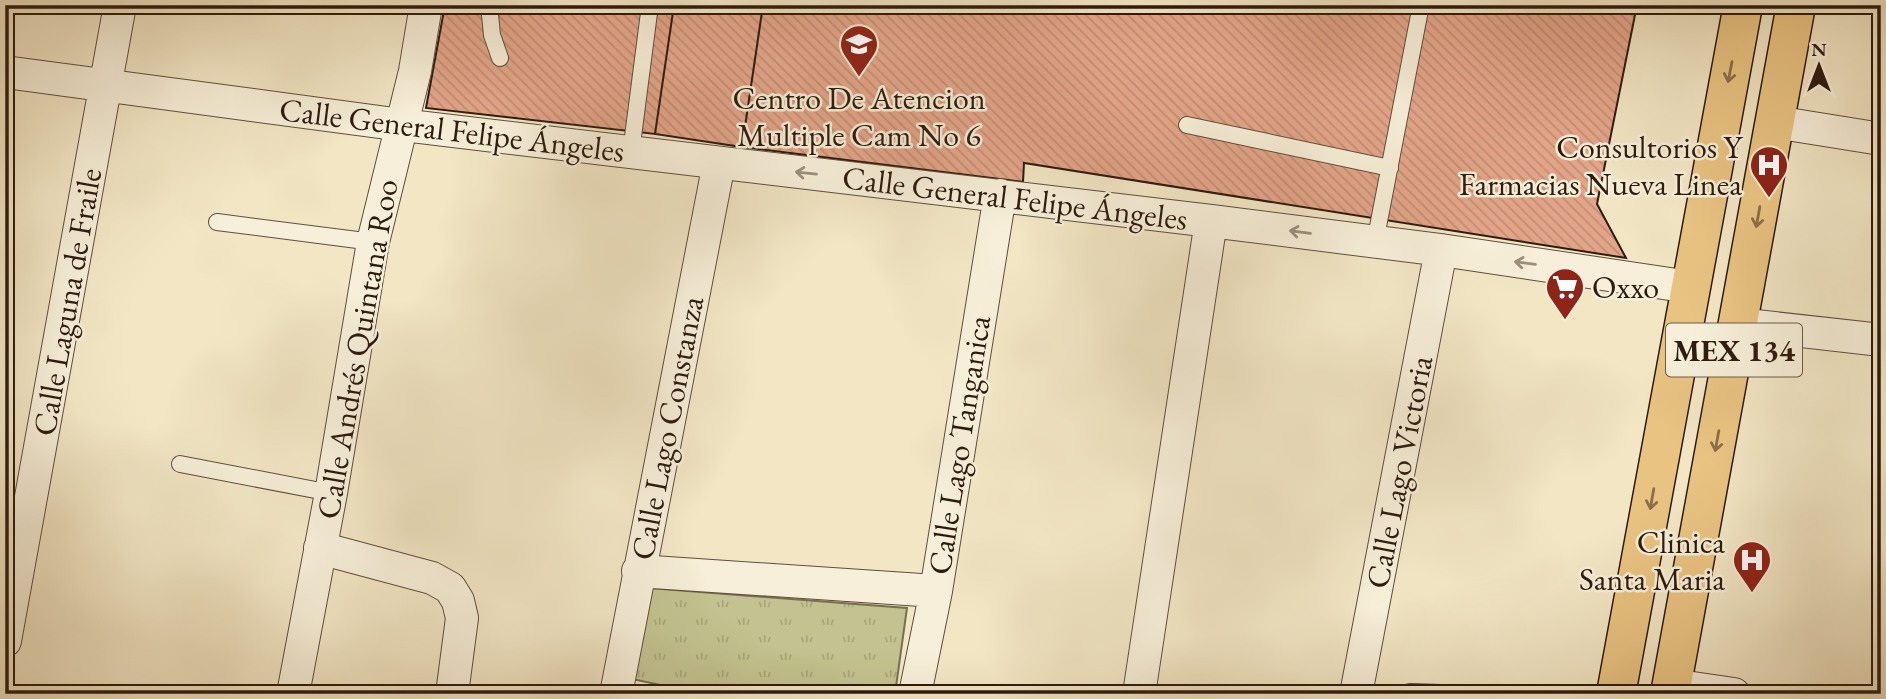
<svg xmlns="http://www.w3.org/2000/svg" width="1886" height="699" font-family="'EB Garamond',serif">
  <defs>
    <pattern id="grass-tufts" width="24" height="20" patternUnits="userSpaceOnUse" patternTransform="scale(1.75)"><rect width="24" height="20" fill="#c2c390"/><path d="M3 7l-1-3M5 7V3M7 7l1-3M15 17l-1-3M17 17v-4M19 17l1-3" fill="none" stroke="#a7a77b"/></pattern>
    <pattern id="building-back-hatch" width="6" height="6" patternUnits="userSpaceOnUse" patternTransform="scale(1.75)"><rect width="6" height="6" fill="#e3a589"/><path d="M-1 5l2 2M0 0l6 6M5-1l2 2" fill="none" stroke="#c38d75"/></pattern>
  </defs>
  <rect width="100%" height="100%" fill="#f2e6c5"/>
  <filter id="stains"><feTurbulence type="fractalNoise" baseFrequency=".00286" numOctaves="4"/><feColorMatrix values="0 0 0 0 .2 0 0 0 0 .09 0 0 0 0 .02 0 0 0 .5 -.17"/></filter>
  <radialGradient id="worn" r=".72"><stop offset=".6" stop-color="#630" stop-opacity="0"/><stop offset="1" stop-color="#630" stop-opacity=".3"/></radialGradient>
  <path fill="url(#grass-tufts)" stroke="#786f4f" stroke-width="2" d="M649,588L907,608L895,694H703L632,679Z"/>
  <path fill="url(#building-back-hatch)" stroke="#2d1b0e" stroke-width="2" d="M445,5H674L655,134L426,108Z
    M674,5H763L742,147L655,134Z
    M763,5H1637L1597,204L1626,258L1024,163L1023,182L742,147Z"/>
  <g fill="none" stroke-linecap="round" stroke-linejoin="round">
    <defs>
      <path id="lane" d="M489,5L492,35L500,58
        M1187,125L1390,168
        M631,152L650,5
        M217,222L373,242
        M1375,242L1421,5
        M180,464L331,493
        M1410,692L1473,694"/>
      <path id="street" d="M5,72L402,125L1211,221L1441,250L1690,287
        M1775,122L1881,139
        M1738,324L1881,340
        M320,548L432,578L450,588L458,601L462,618L452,694
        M638,571L936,591
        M5,641L120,5
        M1672,685L1734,694
        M293,694L331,493L373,242L415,71L426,5
        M616,694L719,163
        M915,694L936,591L1000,195
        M1139,694L1211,221
        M1356,694L1441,250"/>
      <path id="primary" d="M1616,694L1743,5
        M1670,694L1796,5"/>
    </defs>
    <use href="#lane" stroke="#5e4e3c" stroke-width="18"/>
    <use href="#street" stroke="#5e4e3c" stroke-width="34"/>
    <use href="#primary" stroke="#2d1b0e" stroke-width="41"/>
    <use href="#lane" stroke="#f7efd9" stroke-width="16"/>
    <use href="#street" stroke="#f7efd9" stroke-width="32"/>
    <use href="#primary" stroke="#e9c382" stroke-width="38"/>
  </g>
  <defs><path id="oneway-shaft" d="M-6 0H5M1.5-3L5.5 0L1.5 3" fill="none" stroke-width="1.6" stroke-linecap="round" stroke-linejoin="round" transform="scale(1.75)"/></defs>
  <g stroke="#8b6f48">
    <use href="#oneway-shaft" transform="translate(1730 72) rotate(101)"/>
    <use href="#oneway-shaft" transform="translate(1758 217) rotate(100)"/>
    <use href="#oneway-shaft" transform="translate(1717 441) rotate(100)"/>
    <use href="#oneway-shaft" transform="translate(1652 499) rotate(100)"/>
  </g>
  <g stroke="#9c907e">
    <use href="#oneway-shaft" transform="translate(806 173) rotate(-174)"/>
    <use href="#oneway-shaft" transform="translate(1300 232) rotate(-173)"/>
    <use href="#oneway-shaft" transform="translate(1525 263) rotate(-172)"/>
  </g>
  <defs>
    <symbol id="school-pin" viewBox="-11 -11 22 30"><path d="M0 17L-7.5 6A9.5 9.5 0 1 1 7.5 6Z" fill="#8f2418" stroke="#f7efd9"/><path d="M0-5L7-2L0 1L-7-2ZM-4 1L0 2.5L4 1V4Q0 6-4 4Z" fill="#fff"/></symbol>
    <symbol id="hospital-pin" viewBox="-11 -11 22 30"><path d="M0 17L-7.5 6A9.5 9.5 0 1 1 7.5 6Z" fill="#8f2418" stroke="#f7efd9"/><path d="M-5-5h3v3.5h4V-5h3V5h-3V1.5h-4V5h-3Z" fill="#fff"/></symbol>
    <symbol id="supermarket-pin" viewBox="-11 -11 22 30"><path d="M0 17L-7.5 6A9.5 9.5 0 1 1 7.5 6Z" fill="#8f2418" stroke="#f7efd9"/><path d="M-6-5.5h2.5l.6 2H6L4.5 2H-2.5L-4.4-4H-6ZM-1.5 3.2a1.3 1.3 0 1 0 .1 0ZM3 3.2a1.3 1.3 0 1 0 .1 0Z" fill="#fff"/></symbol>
  </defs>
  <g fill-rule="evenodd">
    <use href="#school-pin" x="837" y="22" width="44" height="60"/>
    <use href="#hospital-pin" x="1747" y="143" width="44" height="60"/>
    <use href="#supermarket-pin" x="1543" y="265" width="44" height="60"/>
    <use href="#hospital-pin" x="1730" y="538" width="44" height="60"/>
  </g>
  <g text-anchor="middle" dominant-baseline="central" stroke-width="5" stroke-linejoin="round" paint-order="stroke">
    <rect fill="#f7efd9" stroke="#6a5b4b" stroke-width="2" x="1666" y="323.5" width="136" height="53" rx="5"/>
    <g font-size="30" font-weight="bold" fill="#2d1b0e">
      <text x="1734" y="350">MEX 134</text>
    </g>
    <g font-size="32" fill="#2d1b0e" stroke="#f7efd9" text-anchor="end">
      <text x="859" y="98" text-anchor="middle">Centro De Atencion<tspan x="859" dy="37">Multiple Cam No 6</tspan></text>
      <text x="1742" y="147">Consultorios Y<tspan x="1742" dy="37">Farmacias Nueva Linea</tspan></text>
      <text x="1592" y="287" text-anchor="start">Oxxo</text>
      <text x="1725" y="542">Clinica<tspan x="1725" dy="37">Santa Maria</tspan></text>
    </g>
    <g font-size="32" fill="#2d1b0e" stroke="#f7efd9">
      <text transform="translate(452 130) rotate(7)">Calle General Felipe Ángeles</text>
      <text transform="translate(1015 198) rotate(7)">Calle General Felipe Ángeles</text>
      <text transform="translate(67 302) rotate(-80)">Calle Laguna de Fraile</text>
      <text transform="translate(357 349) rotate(-80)">Calle Andrés Quintana Roo</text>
      <text transform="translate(667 428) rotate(-79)">Calle Lago Constanza</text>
      <text transform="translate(959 445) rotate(-81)">Calle Lago Tanganica</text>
      <text transform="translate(1399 472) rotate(-79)">Calle Lago Victoria</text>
    </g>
  </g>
  <rect width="1886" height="699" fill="none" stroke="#f2e6c5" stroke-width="28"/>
  <rect x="7" y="7" width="1872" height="685" fill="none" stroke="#2d1b0e" stroke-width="3.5"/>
  <rect x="14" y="14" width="1858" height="671" fill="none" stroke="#2d1b0e" stroke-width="2"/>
  <g transform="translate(1819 66)" stroke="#f7efd9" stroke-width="5" paint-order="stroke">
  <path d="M0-5L12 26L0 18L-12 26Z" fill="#2d1b0e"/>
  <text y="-10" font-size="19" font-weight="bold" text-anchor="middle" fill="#2d1b0e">N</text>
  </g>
  <rect width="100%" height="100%" filter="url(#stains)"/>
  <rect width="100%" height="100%" fill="url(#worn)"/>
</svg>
